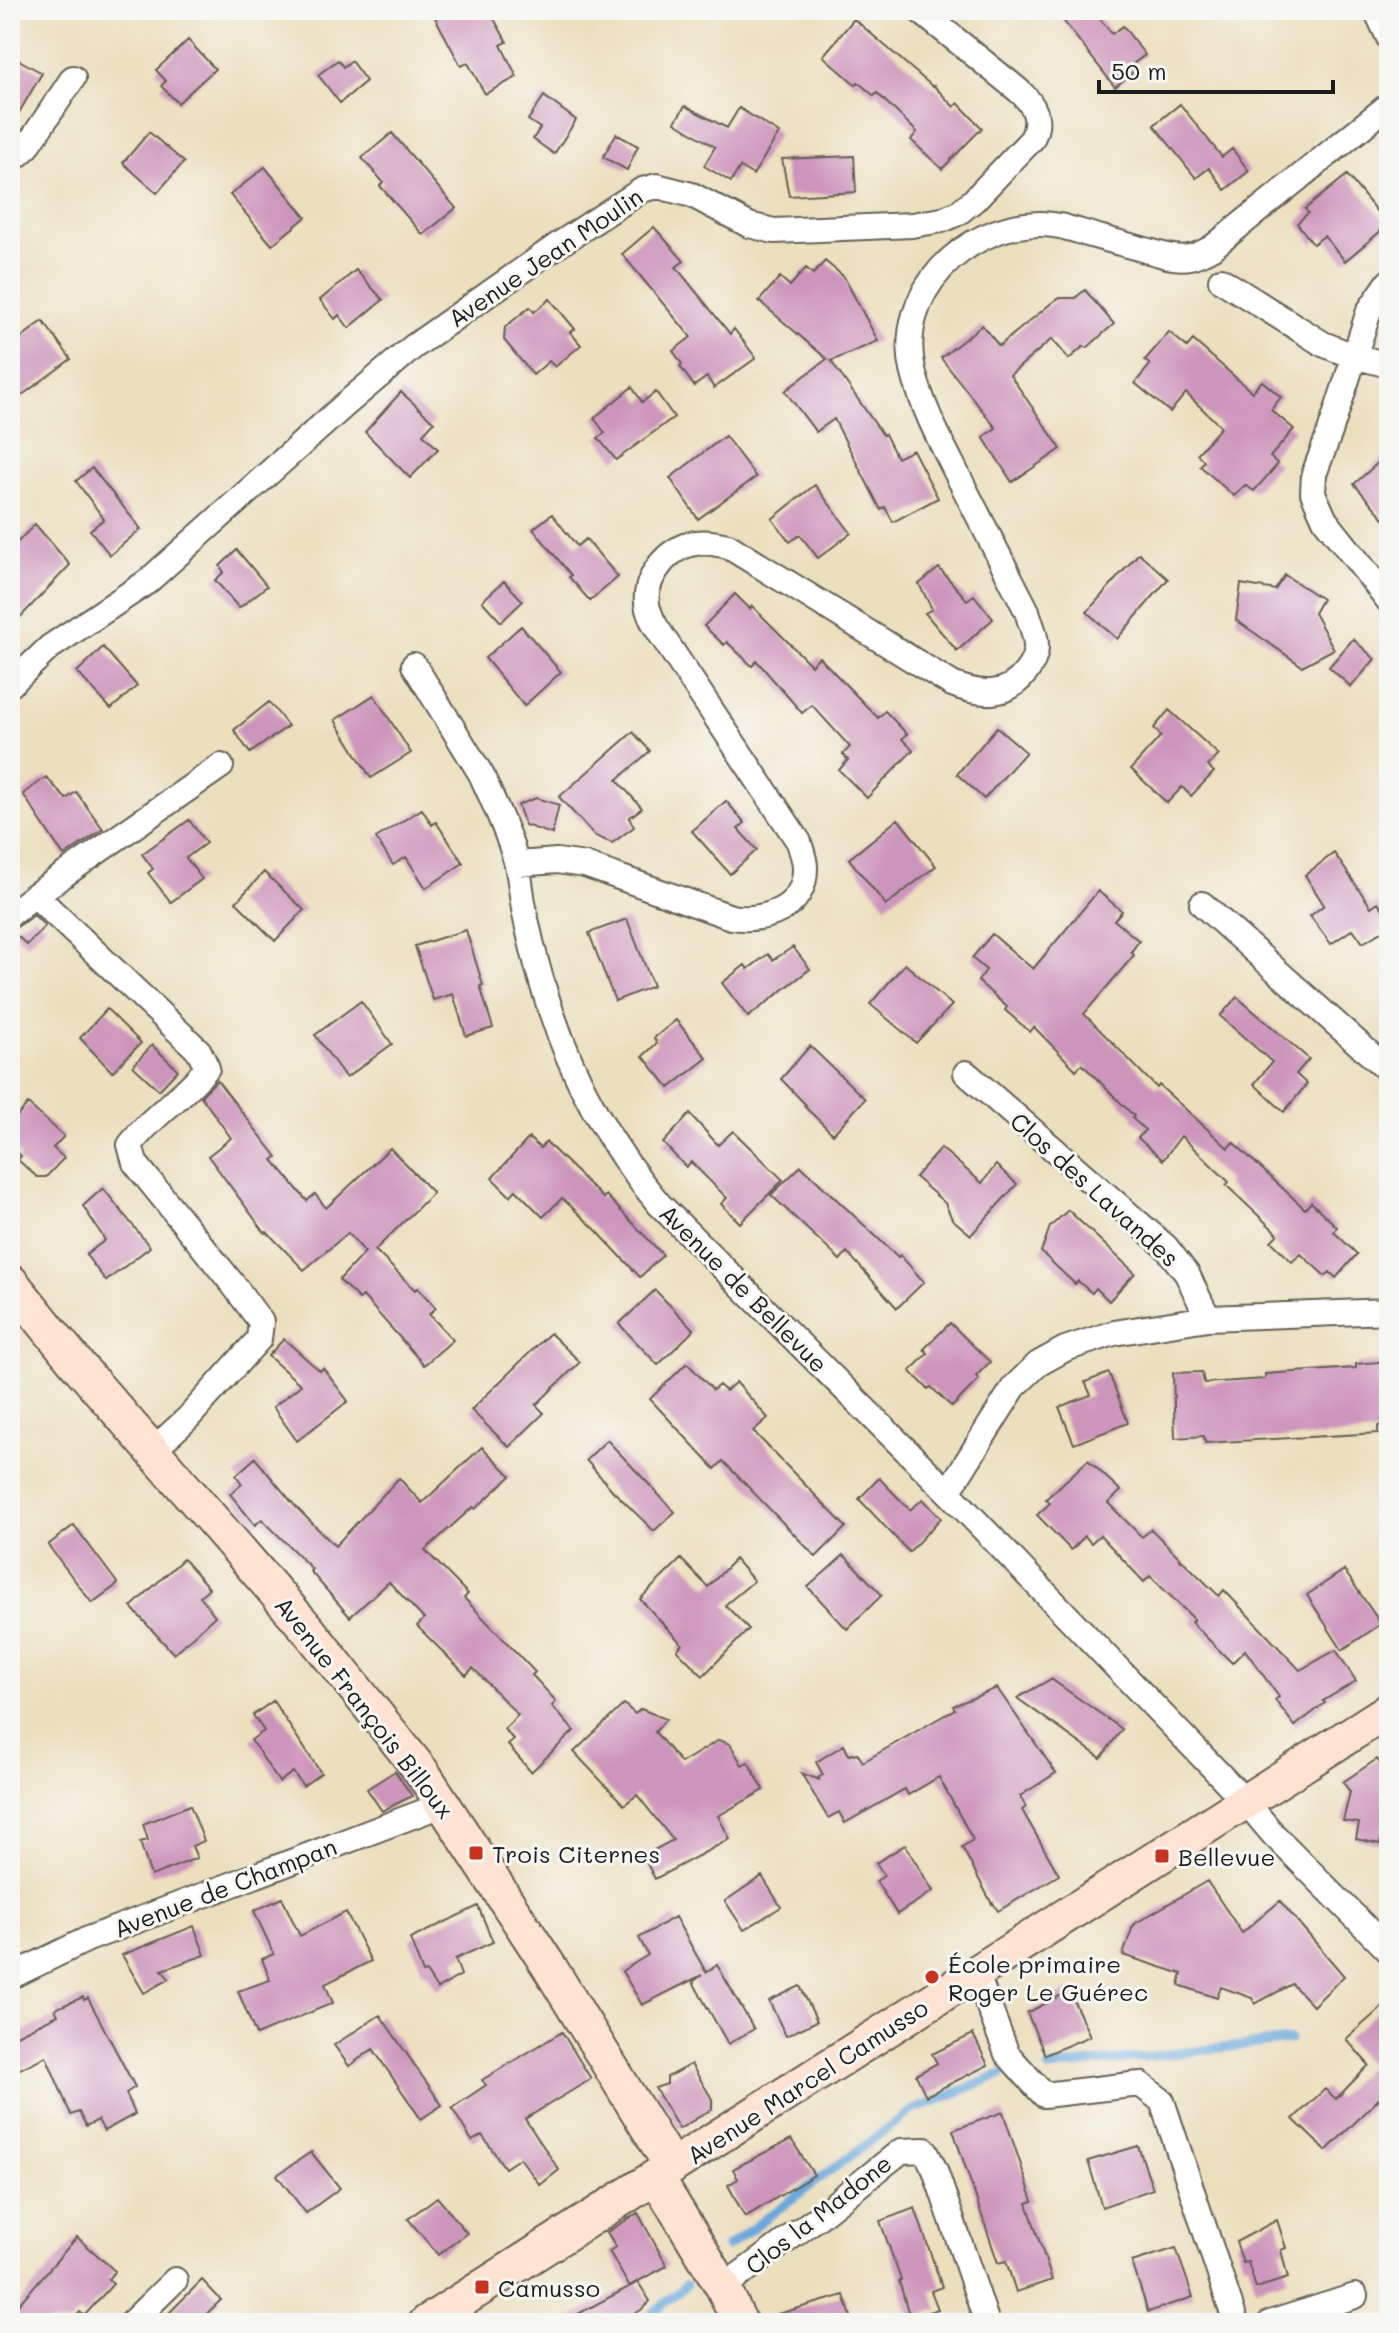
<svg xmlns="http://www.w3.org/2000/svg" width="1399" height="2333" font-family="Mali,sans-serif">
  <rect width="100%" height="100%" fill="#f6f6f2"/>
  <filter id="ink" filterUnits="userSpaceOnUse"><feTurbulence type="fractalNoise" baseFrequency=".0125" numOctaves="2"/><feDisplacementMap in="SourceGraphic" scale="16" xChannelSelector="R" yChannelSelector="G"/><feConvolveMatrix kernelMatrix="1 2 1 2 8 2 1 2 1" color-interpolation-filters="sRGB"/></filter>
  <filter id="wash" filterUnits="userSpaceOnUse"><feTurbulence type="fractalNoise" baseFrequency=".006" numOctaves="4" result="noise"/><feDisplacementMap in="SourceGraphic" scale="32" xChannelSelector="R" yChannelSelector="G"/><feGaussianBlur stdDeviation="1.8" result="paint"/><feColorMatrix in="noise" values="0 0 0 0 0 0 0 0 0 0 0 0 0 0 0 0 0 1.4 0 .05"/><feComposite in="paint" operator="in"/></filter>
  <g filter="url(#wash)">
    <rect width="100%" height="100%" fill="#ecdfbd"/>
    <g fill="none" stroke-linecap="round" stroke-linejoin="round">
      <path stroke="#6aa8dc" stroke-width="9" d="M1383,1914L1389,1899
        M1049,2068L1290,2040
        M727,2247L911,2111L1002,2074
        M641,2323L686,2285"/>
    </g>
    <g id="blocks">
      <path fill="#ce95bc" d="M431,10H489L507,42L501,45L517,77L485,94L468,63L461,66Z
        M1055,10H1093L1112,34L1123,26L1145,55L1133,64L1137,69L1115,87Z
        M854,19L933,87L934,86L954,107L958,103L982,128L942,169L911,140L917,132L877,93L874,96L858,82L856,85L823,56Z
        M188,40L215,69L178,103L161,86L166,81L156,70Z
        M10,55L42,73L10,128Z
        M338,60L343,67L351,61L366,81L340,103L318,75Z
        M544,96L576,120L554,154L533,139L540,128L528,120Z
        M1180,104L1222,157L1232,149L1249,171L1225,190L1209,168L1196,178L1154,125Z
        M685,106L727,128L739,108L779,133L753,175L740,167L731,182L704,166L715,147L675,122Z
        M149,132L184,162L157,193L123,163Z
        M392,133L456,208L423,235L380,186L383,182L362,158Z
        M616,134L638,146L627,170L603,157Z
        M854,156L856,192L789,196L782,159Z
        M265,167L306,217L272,245L230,195Z
        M1347,175L1388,225L1345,261L1324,236L1313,244L1297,223L1308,213L1305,209Z
        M654,227L684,261L676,267L730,334L734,329L756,358L714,388L707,377L694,386L680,366L682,364L673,351L691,337L622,254Z
        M825,261L844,277L878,341L831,361L883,435L885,434L897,458L913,450L938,498L893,522L885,507L881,510L834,419L816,432L785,391L827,359L759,301L780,277L790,286L806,268L813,274Z
        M356,270L383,300L349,328L339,315L335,319L320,300Z
        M1085,290L1114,324L1087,348L1084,346L1069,359L1052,339L1010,375L1061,449L1012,482L983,437L996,428L941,358L982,325L999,346L1054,301L1059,298H1075Z
        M550,299L575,329L570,332L581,345L555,367L549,361L533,375L504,340L505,327L530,307L534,312Z
        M43,321L71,359L10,404V346Z
        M1169,332L1187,347L1193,340L1252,392L1262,381L1281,397L1271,410L1294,429L1270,457L1278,464L1254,491L1245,485L1234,496L1200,466L1204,461L1197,454L1221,427L1186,393L1170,412L1135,383L1150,365L1145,360Z
        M632,387L642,402L656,392L674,417L616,460L598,438L605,433L594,418Z
        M401,392L434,422L423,434L438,449L410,478L365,432Z
        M725,436L756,477L698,519L670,478Z
        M1389,453V524L1354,484Z
        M92,468L141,529L110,555L90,530L104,519L76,481Z
        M815,485L851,533L818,558L800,535L790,542L772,519Z
        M552,514L577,546L586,539L618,577L590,601L569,577L571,575L533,529Z
        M35,524L70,565L10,628V550Z
        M237,550L267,586L239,608L215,580L224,572L220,566Z
        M1139,553L1168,579L1117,639L1087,612Z
        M939,568L967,600L974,595L993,619L957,651L925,613L932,609L919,584Z
        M1285,575L1322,599L1314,613L1334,649L1302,666L1236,620L1241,584L1275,590Z
        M504,581L523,601L501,622L482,601Z
        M735,594L750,609L752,606L811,665L819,657L878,718L885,711L907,734L902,739L913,750L867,798L839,770L848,760L843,754L850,747L812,705L802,713L757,661L752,666L727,642L724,645L704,626Z
        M521,626L561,672L524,706L485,658Z
        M1353,639L1375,659L1351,687L1329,667Z
        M103,647L137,686L111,709L77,672Z
        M374,695L411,753L371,778L335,720Z
        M269,702L288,726L250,753L234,730Z
        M1169,710L1219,755L1208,766L1214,772L1191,796L1182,787L1167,803L1131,769L1161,736L1154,728Z
        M997,727L1026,752L984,799L957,774Z
        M633,732L650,751L617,780L642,808L629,818L634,827L612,843L595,836L559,797Z
        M46,777L66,799L76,792L103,829L64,856L23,794Z
        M536,798L559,805L552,834L525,825L518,805Z
        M726,801L745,823L738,829L757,850L730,874L692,831Z
        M422,809L432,825L436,822L463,863L426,888L406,857L393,865L376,838Z
        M898,819L936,866L886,905L849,859Z
        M189,820L206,843L186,858L202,879L171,902L148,873L153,869L142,854Z
        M1334,853L1371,907L1378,902L1389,918V927L1363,943L1353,929L1331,944L1310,916L1324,905L1305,875Z
        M264,872L304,910L275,941L236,902Z
        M1098,891L1122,911L1114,920L1139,941L1131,952L1134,955L1084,1014L1157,1088L1159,1085L1228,1148L1233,1142L1305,1209L1311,1202L1337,1227L1334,1232L1357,1254L1336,1278L1330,1272L1325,1276L1301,1254L1292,1262L1271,1241L1278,1234L1226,1185L1229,1182L1181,1136L1163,1160L1138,1138L1145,1130L1132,1118L1134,1116L1082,1064L1076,1070L1034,1027L1030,1032L1005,1010L1007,1007L978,981L986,970L972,958L992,934L1033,969Z
        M34,915L45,926L27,945L10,929L18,926Z
        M627,919L653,986L615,1001L589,933Z
        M466,930L483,985L480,986L493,1028L466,1036L453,994L433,1000L415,946Z
        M793,947L810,969L748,1017L722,983L745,965L748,969L768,954L773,960Z
        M905,964L952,1005L916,1043L870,1004Z
        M1237,997L1309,1059L1296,1074L1307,1084L1284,1112L1254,1084L1272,1062L1220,1016Z
        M361,1001L392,1044L346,1078L315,1035Z
        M107,1009L141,1043L112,1072L80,1038Z
        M676,1020L707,1058L669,1088L643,1056L657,1043L654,1038Z
        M152,1045L178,1070L159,1090L133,1066Z
        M810,1046L865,1099L833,1134L804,1106L806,1105L781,1079Z
        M217,1080L277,1157L273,1160L307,1201L315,1194L326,1208L390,1148L433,1193L375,1250L415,1290L418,1288L436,1308L429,1314L453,1340L424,1365L363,1296L359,1299L339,1280L365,1252L348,1233L304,1270L267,1232L265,1233L208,1156L231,1138L201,1096Z
        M28,1104L64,1136L53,1148L64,1158L46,1177H37L18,1160L21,1156L10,1145V1124Z
        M690,1114L718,1145L733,1131L783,1180L740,1223L721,1204L727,1198L691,1162L686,1167L663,1143Z
        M529,1138L540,1148L546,1142L603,1198L606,1195L663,1255L640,1277L596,1230L562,1198L543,1217L516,1190L510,1196L492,1178Z
        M941,1148L982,1183L996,1165L1017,1184L971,1235L952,1219L945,1203L915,1177Z
        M801,1166L898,1257L900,1255L924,1282L897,1308L847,1252L840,1260L771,1195Z
        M103,1188L150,1247L106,1281L86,1255L105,1240L83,1206Z
        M1068,1210L1135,1273L1109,1301L1096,1288L1092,1293L1078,1281L1075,1284L1041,1252L1050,1227Z
        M655,1290L694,1330L658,1365L619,1324Z
        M950,1323L990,1362L976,1376L979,1379L952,1407L931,1387L928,1389L910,1371L928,1353L924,1349Z
        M550,1333L580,1362L536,1405L544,1413L509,1447L471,1410Z
        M284,1339L320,1371L323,1368L348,1401L297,1441L273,1407L301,1385L268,1356Z
        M1389,1361V1424L1378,1426V1433L1205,1443L1204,1436L1175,1438L1173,1373L1202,1372L1204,1383L1265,1379V1374L1356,1368V1364Z
        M687,1363L713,1390L719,1385L726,1391L736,1382L768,1418L753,1431L846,1527L816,1557L723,1461L715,1469L650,1399Z
        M1109,1373L1128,1423L1074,1444L1059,1407L1091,1395L1085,1382Z
        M607,1440L675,1512L654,1531L613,1491L586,1460Z
        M482,1447L511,1476L475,1509L473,1507L425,1550L468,1594L464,1598L535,1672L532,1675L556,1701L552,1706L574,1731L531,1772L508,1745L514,1740L504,1729L518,1715L473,1668L466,1675L417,1626L424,1619L389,1582L350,1617L310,1571L312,1569L262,1519L255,1525L230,1494L242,1484L236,1475L255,1458L295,1506L335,1546L399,1478L422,1503Z
        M1088,1460L1121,1491L1108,1503L1142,1537L1151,1529L1179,1557L1181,1562V1559L1219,1596L1224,1590L1300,1670L1336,1650L1356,1681L1323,1701L1325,1703L1295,1726L1275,1700L1279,1697L1245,1650L1232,1663L1191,1622L1194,1619L1150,1576L1144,1582L1100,1535L1091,1543L1085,1536L1071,1550L1037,1515L1050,1503L1046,1499Z
        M879,1478L910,1510L923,1499L941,1518L909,1552L859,1499Z
        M74,1525L118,1584L92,1603L48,1545Z
        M844,1555L882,1595L847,1629L808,1587Z
        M183,1559L209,1588L200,1596L215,1616L174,1654L131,1607Z
        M681,1559L708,1587L735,1559L754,1581L725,1605L749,1629L703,1676L677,1650L682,1644L640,1599Z
        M1344,1570L1381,1624L1342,1650L1307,1595Z
        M1051,1679L1122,1729L1101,1758L1017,1698Z
        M997,1688L1056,1773L1020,1796L1026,1807L1022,1810L1059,1875L998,1911L993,1903L992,1904L962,1847L973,1840L939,1777L908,1795L905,1789L845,1823L839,1812L828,1818L801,1773L820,1780L818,1778L823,1775L816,1762L844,1745L849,1755L857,1753L863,1762L955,1709L953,1706Z
        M273,1701L321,1773L303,1786L293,1772L279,1782L251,1740L264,1731L253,1715Z
        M624,1704L635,1714L641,1709L666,1719L655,1732L681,1763L719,1740L730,1744L742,1765L748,1762L764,1790L718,1816L730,1839L655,1879L643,1856L673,1840L637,1795L624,1805L574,1752Z
        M1377,1759L1389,1775V1798L1380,1844L1356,1839L1359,1823L1343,1821L1350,1792L1343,1782Z
        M395,1771L412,1796L382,1811L367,1789Z
        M190,1805L204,1841L192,1846L197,1858L151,1876L140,1842L148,1840L143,1824Z
        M905,1845L933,1891L897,1914L876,1881L884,1876L876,1863Z
        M762,1876L781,1907L744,1930L725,1901Z
        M1207,1881L1242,1933L1280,1901L1344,1976L1313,2006L1292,1984L1255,2004L1252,1998L1221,1987L1217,1998L1179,1985L1182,1974L1123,1955L1133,1926L1136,1923Z
        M282,1898L300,1936L346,1912L371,1961L325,1984L333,2003L256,2035L238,1991L270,1980L262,1959L274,1954L254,1911Z
        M478,1906L493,1942L455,1959L461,1975L437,1989L426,1972L423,1973L410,1939Z
        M675,1917L706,1972L717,1965L754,2029L728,2044L693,1982L702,1975L642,2005L622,1971L648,1955L639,1938Z
        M194,1926L205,1955L162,1970L169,1979L144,1993L122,1955Z
        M800,1986L817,2021L786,2036L769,2001Z
        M1069,1991L1090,2036L1045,2055L1027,2013Z
        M83,1997L84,2000L88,1998L135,2087L126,2093L135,2114L104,2131L98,2120L86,2126L79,2112L71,2115L46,2056L10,2074V2038L58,2015L55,2009Z
        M1389,2001V2089L1326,2151L1293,2119L1325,2089L1336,2099L1369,2065L1346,2039Z
        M380,2015L442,2105L421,2119L373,2049L349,2066L334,2045Z
        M562,2032L591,2079L525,2119L559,2170L540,2185L520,2158L505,2168L482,2135L472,2141L452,2108L486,2085L482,2080Z
        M973,2034L988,2065L926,2096L916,2075L937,2063L932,2054Z
        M691,2064L712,2099V2109L679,2129L655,2088L667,2084V2077Z
        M1003,2112L1033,2201L1027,2203L1052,2280L1016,2292L1006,2261L998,2263L953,2130Z
        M791,2139L814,2175L745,2217L728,2185L738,2179L733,2169Z
        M1138,2146L1153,2189L1102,2207L1088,2161Z
        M311,2152L340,2188L306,2213L277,2175Z
        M437,2197L467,2233L438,2255L408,2219Z
        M915,2208L942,2287L931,2291L938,2309L910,2318L899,2281L901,2280L880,2221Z
        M638,2213L667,2266L629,2286L609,2251L616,2247L607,2232Z
        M1277,2220L1286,2248L1281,2250L1288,2278L1256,2288L1248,2262L1243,2263L1236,2242Z
        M77,2237L115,2271L108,2279L113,2284L84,2316L80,2312L70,2323H10V2314Z
        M1176,2248L1193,2297L1148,2312L1132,2262Z
        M202,2280L221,2300L197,2323H159Z
        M638,2282L650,2301L641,2310L619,2323H561Z
        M844,2295L853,2323H772L771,2316Z"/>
    </g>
  </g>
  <g filter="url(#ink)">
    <use href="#blocks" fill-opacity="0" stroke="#656054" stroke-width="2"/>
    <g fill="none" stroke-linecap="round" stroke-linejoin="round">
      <defs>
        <path id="street" d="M1376,10L1389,38
          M10,162L27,147L73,78
          M1221,280L1323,344L1353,356L1389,365
          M1389,282L1369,311L1330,432L1314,474L1313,493L1325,520L1389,601
          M414,665L481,774C494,803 509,834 517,865C521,883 522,901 526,919C532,947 539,975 548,1002C572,1077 608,1144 659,1204L948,1492L1246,1802L1273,1834L1389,1951
          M10,685L50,647L147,582L347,403L413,347L558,245L642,190L657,186L692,195L749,225L774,231L912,225L942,220L958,213L974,200L1032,139C1042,118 1034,104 1018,90L919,10
          M517,864L557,861L585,865L731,917C765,922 806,909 805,867C805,859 801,850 799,842L656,627C653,622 650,615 648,609C641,583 664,551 690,544C704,541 714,543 728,546L952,684C979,695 1007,698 1026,672C1031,666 1035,657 1036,649C1037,636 1030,623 1027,611C1004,566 981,521 958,476C941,442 922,407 913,370C896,293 963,226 1038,224C1056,223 1074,230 1091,235C1116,242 1142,249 1167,256C1186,260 1196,257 1213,247L1389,105
          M35,895L199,1051L207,1068C183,1098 153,1114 130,1145L135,1163L232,1283L261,1322L259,1339L188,1418L152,1451
          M1202,904L1389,1071
          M10,914L35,895L221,766
          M966,1073L1166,1247L1187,1274L1208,1318
          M948,1492L1014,1387L1038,1364L1065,1349L1114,1333L1208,1318L1389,1311
          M976,1973L1007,2054L1044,2095L1140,2084L1162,2101L1236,2323
          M10,1977L88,1939L444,1804
          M723,2287L817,2218L901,2151L925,2150L935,2170L987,2323
          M131,2323L175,2280
          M1270,2323L1355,2296"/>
        <path id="secondary" d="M10,1281L76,1363L310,1632L422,1772L550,1968L672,2167
          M656,2177L723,2287L740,2323
          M426,2323L1389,1710"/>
      </defs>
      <use href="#street" stroke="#656054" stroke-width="28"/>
      <use href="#secondary" stroke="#656054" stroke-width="38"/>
      <use href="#street" stroke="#fff" stroke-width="24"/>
      <use href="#secondary" stroke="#fee3d2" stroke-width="34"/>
    </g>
  </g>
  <g fill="#c8321e" stroke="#f6f6f2" stroke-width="3">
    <rect x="468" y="1845" width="16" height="16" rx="4"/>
    <rect x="1154" y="1848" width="16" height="16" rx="4"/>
    <circle cx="932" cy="1977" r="8"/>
    <rect x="474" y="2279" width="16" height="16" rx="4"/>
  </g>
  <g text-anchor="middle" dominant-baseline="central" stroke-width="6" stroke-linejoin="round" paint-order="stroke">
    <g font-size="24" fill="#1c1c1c" stroke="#f6f6f2">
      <text transform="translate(545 257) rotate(-34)">Avenue Jean Moulin</text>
      <text transform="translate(1095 1189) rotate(42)">Clos des Lavandes</text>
      <text transform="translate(744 1288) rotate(45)">Avenue de Bellevue</text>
      <text transform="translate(365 1707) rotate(52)">Avenue François Billoux</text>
      <text transform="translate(225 1887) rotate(-21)">Avenue de Champan</text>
      <text transform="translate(807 2081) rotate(-33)">Avenue Marcel Camusso</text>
      <text transform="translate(818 2214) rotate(-38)">Clos la Madone</text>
    </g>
    <g font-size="24" fill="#1c1c1c" stroke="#f6f6f2" text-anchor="start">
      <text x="492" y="1853">Trois Citernes</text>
      <text x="1178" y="1856">Bellevue</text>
      <text x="948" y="1963">École primaire<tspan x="948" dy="28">Roger Le Guérec</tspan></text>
      <text x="498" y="2287">Camusso</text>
    </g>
  </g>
  <rect width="1399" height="2333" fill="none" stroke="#f6f6f2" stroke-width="40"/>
  <path d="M1099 80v12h234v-12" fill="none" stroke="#1c1c1c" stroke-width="4"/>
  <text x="1111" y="80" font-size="24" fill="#1c1c1c" stroke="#f6f6f2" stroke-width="6" paint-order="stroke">50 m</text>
</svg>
